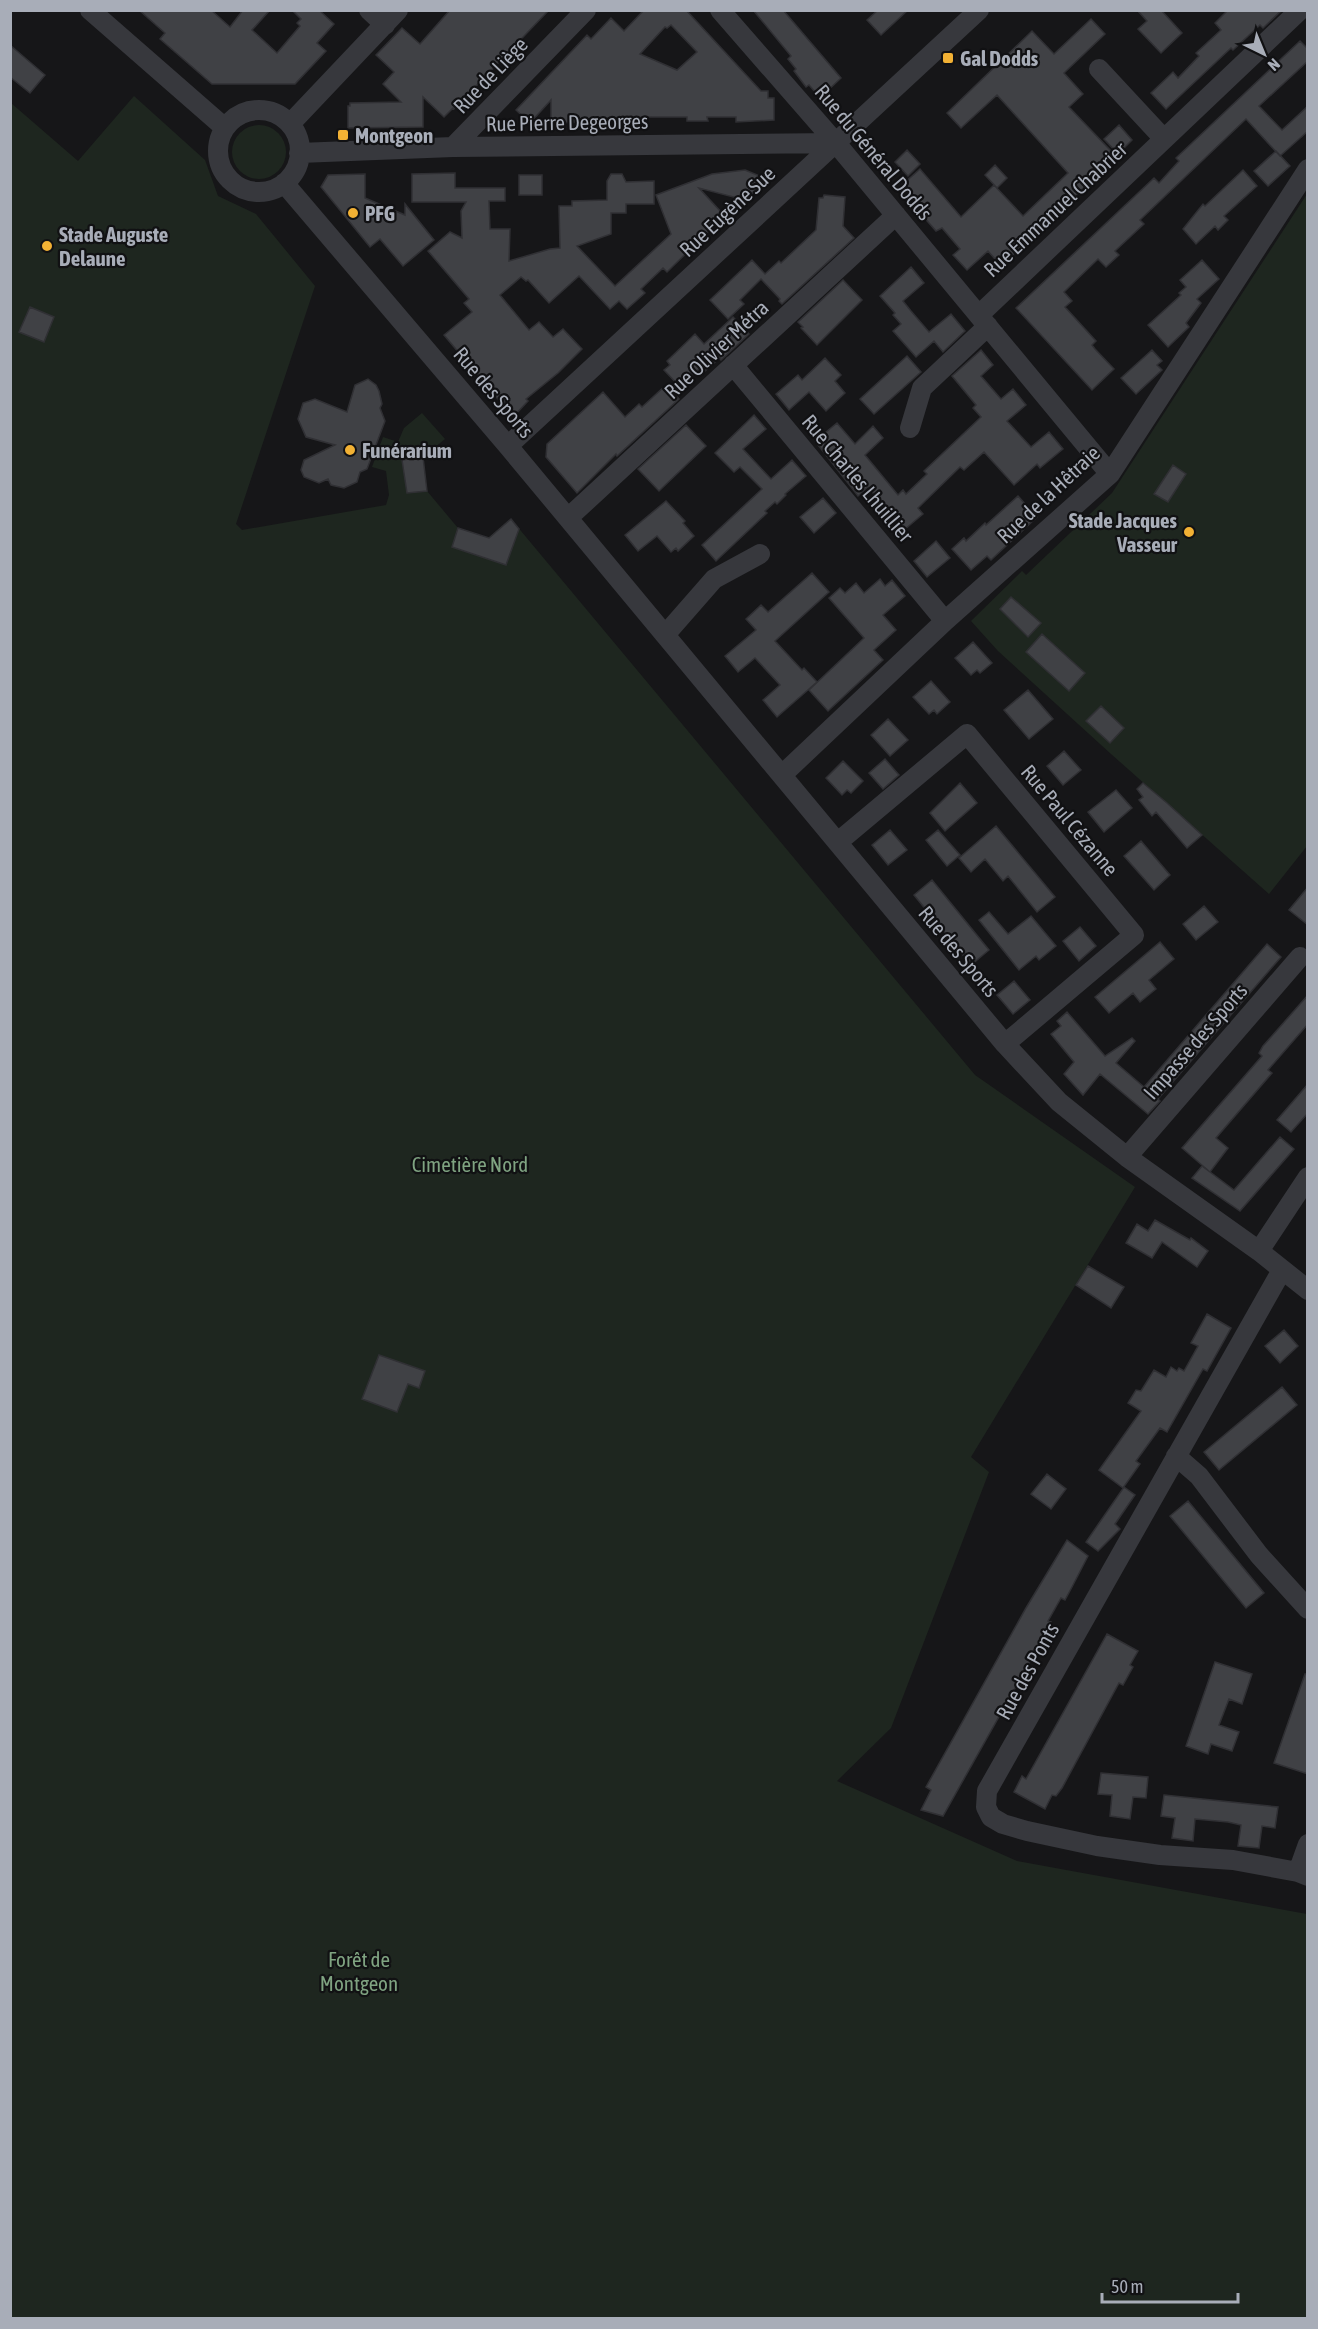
<svg xmlns="http://www.w3.org/2000/svg" width="1318" height="2329" font-family="'Asap Condensed',sans-serif">
  <rect width="100%" height="100%" fill="#161618"/>
  <path fill="#1e261f" d="M134,96L205,160L218,196L256,214L315,286L236,524L242,530L386,505L389,495L386,471L372,467L383,437L398,442L404,428L422,413L445,439L423,457L427,491L458,528L488,538L511,519L975,1075L1135,1187L971,1457L989,1472L891,1728L837,1781L1017,1861L1307,1914V2318H11V103L78,161Z
    M232 152a27 27 0 1 1 54 0a27 27 0 1 1-54 0Z
    M1307,194V846L1269,894L1111,754L998,651L971,621L1022,571L1026,575L1112,493Z"/>
  <path fill="#404145" stroke="#303034" stroke-width="1.5" fill-rule="evenodd" d="M139,10H211L230,27L243,10H270L252,30L277,53L300,26L297,23L301,19L292,10H319L334,24L317,43L326,51L295,84H212L160,39L165,33Z
    M450,10H549L454,109L453,108L444,117L423,97V127L348,128V106H350V103L401,102L383,84L394,72L376,55L402,28L420,44Z
    M644,10H686L761,91H768V98H774V120L736,122V117H707L708,121H687V117H652L592,118V122L551,123V100L530,123L516,110L587,35L591,39L611,18L624,31ZM671,25L697,52L677,70L640,54L665,27L667,28Z
    M753,10H783L841,78L823,95L819,90L816,93L809,85L806,87L794,71L796,69L788,59L791,56Z
    M878,10H908L881,35L867,20Z
    M1137,10H1161L1182,33L1161,53L1138,29L1147,21Z
    M1228,10H1282L1263,28L1260,25L1233,50L1231,48L1166,109L1151,93L1173,72L1178,78L1199,56L1196,53L1221,30L1215,23Z
    M1091,19L1105,34L1064,73L1083,94L1069,107L1111,151L1090,171L1095,177L1001,266L988,251L967,270L953,255L960,249L942,228L936,231L901,191L905,188L902,185L920,169L961,217L994,185L1023,216L1068,173L997,95L961,128L947,113L1032,31L1054,54Z
    M1300,41L1308,49V61L1259,106L1282,130L1308,106V131L1280,156L1246,119L1140,220L1144,224L1115,251L1119,255L1106,267L1098,259L1064,292L1072,301L1065,307L1096,341L1092,345L1095,349L1114,369L1092,390L1016,308L1154,178L1159,183L1179,161L1176,158Z
    M10,45L45,75L30,93L10,77Z
    M1119,125L1132,140L1118,154L1104,139Z
    M907,150L920,164L908,176L895,162Z
    M1276,151L1290,166L1268,186L1254,171Z
    M995,165L1007,178L997,188L985,175Z
    M745,170L767,179L745,200L699,188L722,213L706,228L709,231L667,272L663,268L641,289L645,293L627,309L619,301L610,309L579,276L549,303L528,280L526,281L521,277L500,295L529,330L539,322L553,337L563,329L582,349L558,373L526,399L528,401L513,417L444,335L472,312L464,303L469,299L428,251L450,232L462,238L461,211L466,202H412V174L455,173V188H505V201H489L490,229H510L509,261L550,249L560,248L559,206H572V201L607,200V181L611,174H622L626,182L654,181V204H626V213H611V234L577,246L615,286L671,234L656,195L712,174Z
    M1243,170L1257,186L1224,216L1228,220L1218,230L1215,226L1196,244L1183,229L1203,204L1205,206Z
    M365,174V198L405,215V204L434,240L403,266L380,239L370,247L321,187L328,175Z
    M519,175H542V195H519Z
    M824,195L845,197L843,226L854,238L782,304L779,301L780,299L761,279L740,300L744,304L728,319L710,300L752,260L765,274L779,261L781,263L816,230L819,198H823Z
    M1202,260L1219,279L1197,299L1201,303L1186,323L1189,327L1168,347L1148,325L1181,295L1179,293L1186,287L1180,280Z
    M911,267L924,283L903,301L911,311L929,332L951,314L965,331L943,352L934,341L916,357L893,331L901,324L893,315L895,313L880,296Z
    M843,280L862,300L817,345L801,328L803,327L798,322Z
    M30,307L54,317L44,342L19,332Z
    M733,317L749,334L721,360L720,358L705,371L701,367L680,387L664,370L670,365L667,361L695,334L704,344Z
    M981,350L993,365L981,376L1001,399L1013,389L1026,405L1007,421L1031,447L1049,432L1063,449L1040,468L1037,464L1014,485L984,452L964,470L960,467L918,508L923,514L904,530L868,487L858,496L815,441L837,423L855,444L873,426L883,438L865,455L898,495L903,490L906,494L927,474L924,471L981,417L973,408L976,405L952,376Z
    M1152,350L1162,361L1157,365L1162,370L1136,394L1121,378Z
    M907,356L921,372L874,414L860,399Z
    M825,358L841,375L835,381L845,393L826,411L809,392L789,410L776,394L798,375L802,380Z
    M368,379L376,385L379,391L382,404L380,408L385,421L367,469L360,472L357,482L344,488L331,485L328,479L319,483L304,477L301,470L304,460L335,445L306,437L298,419L303,403L315,399L347,412L355,385Z
    M666,385L679,399L617,456L616,454L577,493L546,457L547,444L603,392L625,417L639,404L642,407Z
    M754,415L766,429L743,449L771,479L792,460L806,476L785,494L786,495L777,504L775,502L765,511L767,513L716,561L702,545L762,489L740,467L734,472L715,453Z
    M686,425L706,446L659,491L638,469Z
    M423,457L427,491L407,493L402,460Z
    M1173,465L1186,474L1168,502L1154,494Z
    M1018,496L1037,517L991,560L987,556L971,570L952,549L964,538L966,541L985,523L986,525Z
    M823,498L836,513L814,533L800,517Z
    M666,501L685,521L683,523L694,536L678,551L676,548L671,552L657,536L638,551L625,535Z
    M511,519L519,529L506,565L452,547L458,528L489,538Z
    M936,541L950,558L927,577L914,561Z
    M812,573L829,592L775,641L802,670L804,668L817,682L777,717L763,700L780,685L755,658L738,672L725,656L756,630L746,619L761,605L768,612Z
    M880,579L885,586L892,580L905,596L883,615L896,630L874,650L883,660L828,711L809,690L864,638L829,598L840,588L845,593L856,583L864,593Z
    M1011,597L1041,623L1028,637L1000,609Z
    M1042,634L1085,673L1069,691L1026,652Z
    M973,642L992,663L980,673L977,670L971,675L955,658Z
    M931,681L950,702L937,714L934,710L929,714L913,697Z
    M1028,690L1053,719L1029,739L1004,710Z
    M1101,706L1124,728L1110,743L1086,721Z
    M888,719L908,740L890,756L871,735Z
    M1064,751L1081,770L1063,785L1047,766Z
    M885,759L899,775L883,789L869,773Z
    M843,761L863,781L851,793L847,790L842,795L826,778Z
    M960,783L977,803L945,831L930,813Z
    M1143,783L1167,803L1202,835L1187,848L1156,812L1152,816L1139,800L1143,797L1137,789Z
    M1116,790L1132,808L1104,832L1088,812Z
    M996,826L1055,897L1037,912L1008,876L1003,881L985,859L971,872L959,858Z
    M890,830L907,850L888,865L872,845Z
    M938,830L960,855L947,866L926,840Z
    M1141,841L1170,875L1154,890L1124,856Z
    M932,880L989,950L971,965L914,895Z
    M1308,887V925L1289,910Z
    M1204,906L1218,922L1196,940L1183,924Z
    M989,912L1008,934L1031,916L1056,946L1039,960L1036,956L1019,970L979,920Z
    M1080,927L1096,946L1079,961L1063,941Z
    M1160,942L1174,959L1149,980L1156,989L1140,1002L1133,993L1109,1013L1095,997Z
    M1267,944L1281,957L1158,1099L1160,1101L1148,1114L1100,1074L1083,1095L1064,1074L1074,1062L1051,1034L1061,1026L1057,1021L1067,1012L1105,1056L1132,1038L1135,1041L1116,1063L1144,1087Z
    M1014,981L1030,1000L1013,1014L997,995Z
    M1308,995V1024L1268,1070L1272,1073L1216,1138L1228,1148L1210,1172L1182,1148L1262,1056L1259,1053L1263,1046Z
    M1308,1084V1113L1291,1132L1277,1120Z
    M1280,1137L1294,1149L1240,1211L1192,1178L1202,1166L1234,1190Z
    M1155,1220L1190,1240L1191,1238L1208,1251L1197,1267L1162,1242L1152,1258L1126,1243L1137,1224L1148,1231Z
    M1088,1266L1124,1287L1111,1308L1076,1285Z
    M1207,1314L1231,1328L1207,1371L1203,1369L1167,1432L1160,1428L1136,1461L1140,1464L1123,1488L1099,1470L1141,1411L1128,1403L1136,1390L1141,1391L1154,1370L1166,1377L1171,1367L1177,1371L1179,1368L1184,1371L1198,1346L1191,1343Z
    M1284,1330L1298,1346L1280,1363L1265,1346Z
    M379,1355L425,1371L419,1388L408,1384L397,1412L362,1399Z
    M1282,1387L1297,1405L1219,1470L1204,1452Z
    M1047,1474L1066,1489L1051,1509L1031,1494Z
    M1124,1487L1135,1495L1115,1524L1120,1529L1098,1551L1086,1542Z
    M1188,1501L1264,1593L1246,1608L1170,1516Z
    M1067,1540L1088,1556L1072,1587L1065,1600L1061,1598L1048,1621L1051,1622L1039,1643L1040,1644L943,1816L921,1810L931,1790L926,1787L1026,1608Z
    M1107,1634L1138,1651L1130,1665L1133,1667L1123,1685L1119,1683L1062,1788L1056,1796L1052,1795L1045,1809L1014,1792L1022,1776L1026,1779Z
    M1215,1662L1252,1674L1242,1704L1229,1699L1219,1725L1239,1732L1232,1751L1211,1744L1208,1754L1186,1746Z
    M1305,1674H1308V1774L1274,1763Z
    M1101,1773L1148,1777L1146,1798L1133,1797L1130,1819L1110,1816L1112,1795L1098,1794Z
    M1164,1795L1278,1807L1275,1828L1262,1826L1259,1848L1238,1846L1241,1825L1228,1822L1195,1819L1193,1841L1172,1838L1175,1818L1161,1816Z"/>
  <g fill="none" stroke-linecap="round" stroke-linejoin="round">
    <path stroke="#37383d" stroke-width="20" d="M90,10L225,128
      M369,10L385,25
      M720,10L836,143L1110,474
      M1099,69L1164,139
      M218 151a41 41 0 1 1 82 0a41 41 0 1 1-82 0Z
      M290,124L398,10
      M453,147L586,10
      M299,153L453,147L836,143
      M284,183L508,446L1005,1044L1059,1102L1127,1157L1259,1251L1308,1290
      M979,315L1300,10
      M733,365L945,621
      M910,428L922,388L988,326
      M508,446L979,10
      M568,518L896,215
      M665,635L714,579L760,554
      M782,775L945,621L1110,474L1308,169
      M838,842L967,734L1134,935L1005,1044
      M1127,1157L1300,957
      M1259,1251L1308,1177
      M1282,1270L987,1791L986,1807L991,1817L1003,1824L1027,1831L1097,1846L1160,1855L1233,1860L1298,1872L1308,1876
      M1176,1456L1199,1476L1259,1555L1308,1609
      M1298,1872L1308,1844"/>
  </g>
  <g fill="#f2b134" stroke="#111113" stroke-width="2">
    <rect x="942" y="52" width="12" height="12" rx="3"/>
    <rect x="337" y="129" width="12" height="12" rx="3"/>
    <circle cx="353" cy="213" r="6"/>
    <circle cx="47" cy="246" r="6"/>
    <circle cx="350" cy="450" r="6"/>
    <circle cx="1189" cy="532" r="6"/>
  </g>
  <g text-anchor="middle" dominant-baseline="central" stroke-width="4.5" stroke-linejoin="round" paint-order="stroke">
    <g font-size="21" font-weight="bold" fill="#a8adb8" stroke="#111113" text-anchor="start">
      <text x="960" y="58">Gal Dodds</text>
      <text x="355" y="135">Montgeon</text>
      <text x="365" y="213">PFG</text>
      <text x="59" y="234">Stade Auguste<tspan x="59" dy="24">Delaune</tspan></text>
      <text x="362" y="450">Funérarium</text>
      <text x="1177" y="520" text-anchor="end">Stade Jacques<tspan x="1177" dy="24">Vasseur</tspan></text>
    </g>
    <g font-size="21" fill="#a8adb8" stroke="#111113">
      <text transform="translate(490 75) rotate(-46)">Rue de Liège</text>
      <text transform="translate(567 122) rotate(-1)">Rue Pierre Degeorges</text>
      <text transform="translate(874 152) rotate(50)">Rue du Général Dodds</text>
      <text transform="translate(1055 209) rotate(-43)">Rue Emmanuel Chabrier</text>
      <text transform="translate(727 211) rotate(-43)">Rue Eugène Sue</text>
      <text transform="translate(716 349) rotate(-43)">Rue Olivier Métra</text>
      <text transform="translate(494 392) rotate(50)">Rue des Sports</text>
      <text transform="translate(858 478) rotate(50)">Rue Charles Lhuillier</text>
      <text transform="translate(1048 494) rotate(-43)">Rue de la Hêtraie</text>
      <text transform="translate(1070 820) rotate(50)">Rue Paul Cézanne</text>
      <text transform="translate(959 951) rotate(50)">Rue des Sports</text>
      <text transform="translate(1195 1041) rotate(-49)">Impasse des Sports</text>
      <text transform="translate(1027 1671) rotate(-61)">Rue des Ponts</text>
    </g>
    <g font-size="21" fill="#7fa381" stroke="#111113">
      <text x="470" y="1164">Cimetière Nord</text>
      <text x="359" y="1959">Forêt de<tspan x="359" dy="24">Montgeon</tspan></text>
    </g>
  </g>
  <rect width="1318" height="2329" fill="none" stroke="#a8adb8" stroke-width="24"/>
  <g transform="translate(1264 54) rotate(137)" stroke="#111113" stroke-width="4.5" paint-order="stroke">
  <path d="M0-4.5L10 22L0 15L-10 22Z" fill="#a8adb8"/>
  <text y="-9" font-size="16" font-weight="bold" text-anchor="middle" fill="#a8adb8">N</text>
  </g>
  <path d="M1102 2293v9h136v-9" fill="none" stroke="#a8adb8" stroke-width="3"/>
  <text x="1111" y="2293" font-size="18" fill="#a8adb8" stroke="#111113" stroke-width="4.5" paint-order="stroke">50 m</text>
</svg>
